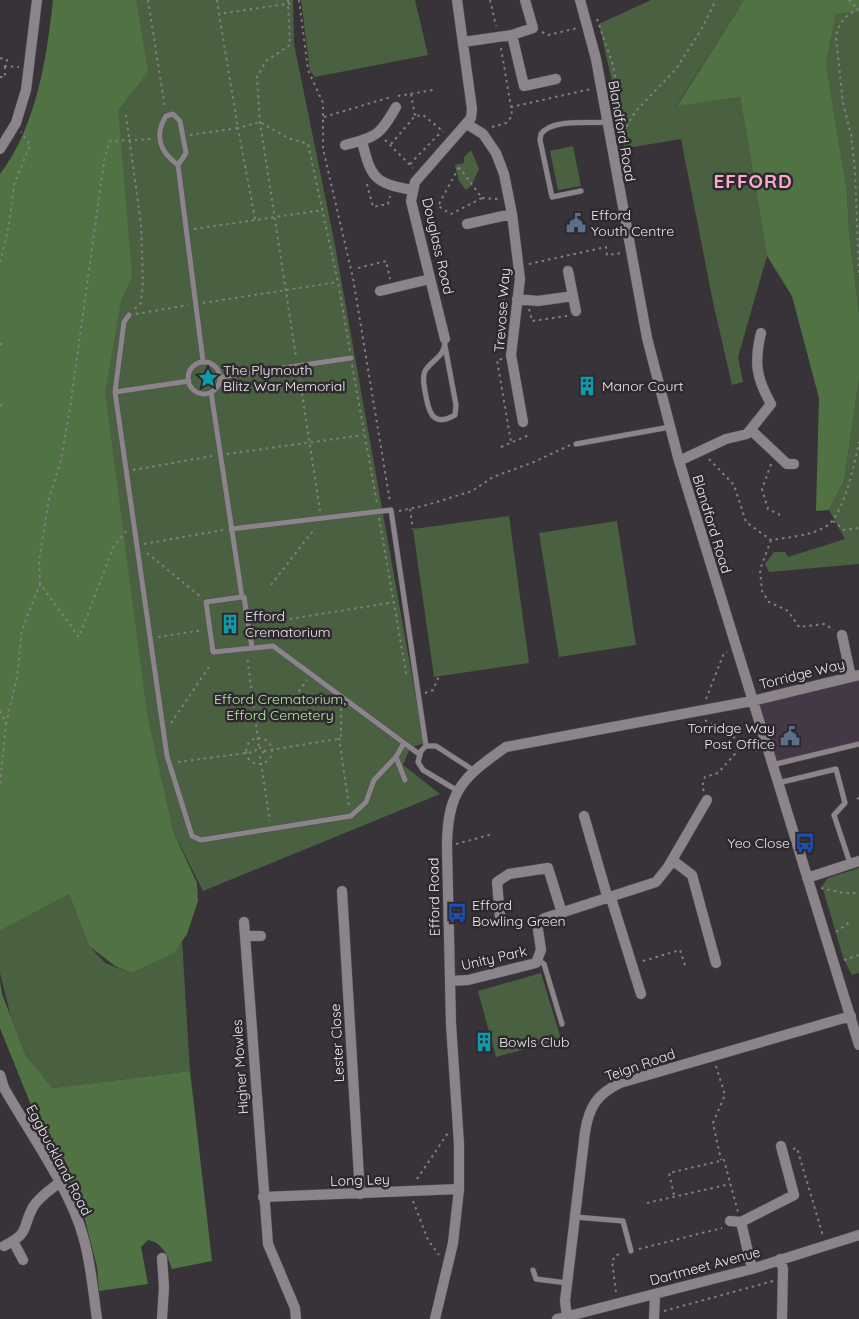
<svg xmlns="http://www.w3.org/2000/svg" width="859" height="1319" font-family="Quicksand,sans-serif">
  <rect width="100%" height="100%" fill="#383338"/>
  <path fill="#443746" d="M859,677V744L771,765L752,701Z"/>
  <path fill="#4a6141" d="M132,0H293L294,44L334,240L424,743L410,748L403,765L440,794L203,891L173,831L150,742L101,394L109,101Z
    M301,0H415L428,55L315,77L310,71Z
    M651,0H744L677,105L740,97L767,256L738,357L743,382L732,385L713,302L681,139L627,148L599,24Z
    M859,12V313L849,232L847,192L826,63L836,14Z
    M573,146L581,186L558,190L550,151Z
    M471,150L479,169L471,186L466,190L459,181L455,165L464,163V157Z
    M859,379V564L769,572L765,564L774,552H785L788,557L845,539L829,510L844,481Z
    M509,516L529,663L434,677L413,529Z
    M617,521L636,645L559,657L539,533Z
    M859,868V973L852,975L844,960L822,886L828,878Z
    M69,894L89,946L105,963L131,973L162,958L182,941L190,1071L53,1088L26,1056L11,1017L0,973V931Z
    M541,973L561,1039L496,1057L478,991Z"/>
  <path fill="#517343" d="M53,0H136L148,72L118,110L132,276L121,301L105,392L147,714L173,831L197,883L198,901L187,934L174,953L131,973L115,966L89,946L69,894L0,931V174C36,127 47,58 53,0Z
    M744,0H859V12L836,14L826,63L847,192L849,232L859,313V379L844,481L829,510L816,511L819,398L792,296L767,256L740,97L677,106Z
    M0,981L2,994L26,1056L53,1088L190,1071L212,1261L172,1269C167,1255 163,1243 148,1240L141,1247L148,1284L99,1291L97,1267L81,1204L41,1130L0,1028Z"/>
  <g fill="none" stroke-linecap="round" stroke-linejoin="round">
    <defs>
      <path id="service" d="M178,165L186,153L180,121L173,114L166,116C154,135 160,152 178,165L203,361
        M581,191L552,197L540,140L541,134C553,118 589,124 607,122
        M129,315L124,322L115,392L167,756L192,836L201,840L351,816L366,802L374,780L396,757L404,743
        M445,339C446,357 433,358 425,371C422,377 424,385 425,391C428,409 431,429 455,415L456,405L445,346
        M188 378a16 16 0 1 1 32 0a16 16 0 1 1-32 0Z
        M221,377L351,358
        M115,392L189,381
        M211,392L242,597L206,602L213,652L273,646L419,754
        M576,444L670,427
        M231,529L391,510L426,746
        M242,597H244L252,648
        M396,757L405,780
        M772,765L859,744
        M778,783L836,769L845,803L834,815L850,863
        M458,791L423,770L418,762L421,751L426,746H436L473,770
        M537,960L544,964L562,1024
        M575,1217L623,1221L631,1251
        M533,1270L536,1279L567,1283"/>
      <path id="minor" d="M580,0L596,59L647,338L679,461L859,1045
        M512,35L524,86L556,79
        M463,42L512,35L533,28L525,0
        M467,124L483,134L496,153L504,174L512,214L520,279L511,355L523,422
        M362,141C371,178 374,183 412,190
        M345,145C377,137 380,135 396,107
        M0,149L16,123L26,90L37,0
        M467,224L512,214
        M568,271L576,311
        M380,291L430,279
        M517,299L538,301L573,296
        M445,339L411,201L415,182L471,118L472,109L457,0
        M751,430L787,464H794
        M679,461L726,439L747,434L771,404C756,378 754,362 761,333
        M842,635L851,677
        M584,816L608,899
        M672,860L692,875L716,963
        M807,878L859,861
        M342,891L360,1194
        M611,898L641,994
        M500,917L497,882L509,874L548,868L562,913
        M244,922L268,1244L295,1308L296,1319
        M245,936H261
        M450,981L468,980L536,963L541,950L537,923L545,918L656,882L668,867L707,800
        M0,1075L4,1088C29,1132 70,1189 83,1236C91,1263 93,1291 97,1319
        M263,1197L459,1189
        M730,1221L741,1222
        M13,1241L23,1260
        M4,1246C31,1232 21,1229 33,1207C39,1197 50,1190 59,1183
        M162,1258L164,1287L162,1319
        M780,1259L783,1269L782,1319
        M752,1269L741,1222L794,1195L781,1146
        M567,1317L565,1301L585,1132C589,1107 597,1094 620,1083L851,1016
        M435,1319L453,1243L459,1189V1144L451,1024L447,847C447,791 463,777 506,747L752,701L859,675
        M557,1319L752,1269L859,1235
        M654,1319L655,1294"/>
    </defs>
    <use href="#service" stroke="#555054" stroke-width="6"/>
    <use href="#minor" stroke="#555054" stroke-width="11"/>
    <path stroke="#827e82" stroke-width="2" stroke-dasharray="2.5 4" stroke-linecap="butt" d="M148,0L165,108
      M217,0L219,14
      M288,0L290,45L266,61L257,77L260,122L296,357
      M299,0L308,70L323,103V149L353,278L390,502
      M490,0L496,26
      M849,0L858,9
      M859,9C845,15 838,23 836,38L843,103L851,135L855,170L859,274
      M597,19L613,65L624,130
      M542,32L548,35L578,28
      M501,48L511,107
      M0,58L7,60L5,66L19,67
      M0,77H5V66
      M411,94L415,116
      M398,96L433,90
      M126,115L141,224L143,283L141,303L134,309
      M324,117L391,97
      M492,127L506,123L512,116L511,107L591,89
      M190,135L238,128L219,14L293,3
      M385,140L413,168
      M391,144L415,116L423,115L444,132
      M625,152L624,131L635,112L676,69L701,30L716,0
      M410,164L442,131
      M459,167L482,198L451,214L438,206Z
      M367,184L373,207L388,204L390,196
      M482,198L499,199
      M255,219L238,128L260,122L288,138L308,144L338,282L350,351
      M194,229L323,210
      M0,262L9,225L14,185L30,145L21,132
      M529,264L606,247L607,255L622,253
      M358,268L386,261L390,279
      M203,303L338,282
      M529,309L532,321L567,316
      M136,314L188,305
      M505,331L501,330L504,300H508
      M0,345L4,341
      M502,359L497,360L511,442
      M352,365L377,503
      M299,374L320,511
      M0,406L3,404
      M501,447L529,435
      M227,454L363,435
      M709,459L734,485L746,522L771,540C789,537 813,536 828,525C844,513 855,462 859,442
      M771,464L762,489L768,509L780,515
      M133,470L212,456
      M410,509L413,529
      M399,511L427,505L472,491L493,477L534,462L570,445
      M379,518L407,678
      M833,521L844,530L859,528
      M771,540L760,570L762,591L769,602L788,611L799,627L824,624L834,630
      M144,544L223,530
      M147,553L201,597
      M40,584L39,561L49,499L61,460L70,408L104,161L110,141L153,139
      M271,585L315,528
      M277,621L395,602
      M158,637L203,630
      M425,693L433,690L439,676
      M706,699L724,653L727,652
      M291,702L307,680
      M0,711L6,724L0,785
      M705,720L757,751
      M171,723L209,667
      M6,724L17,677L22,630L40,584L79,637L113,548L126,531
      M246 751a13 13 0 1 1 26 0a13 13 0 1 1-26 0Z
      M339,738L349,806
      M259,747L264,751L337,739L341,736V707
      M264,751L260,757L270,821
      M178,762L254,752L259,747L247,656
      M704,791L702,787L705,777L718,773L744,744
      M857,799L859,798
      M456,844L493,834
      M821,888L843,893H859
      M836,932L851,921
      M844,960L859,955
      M643,961L680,950L686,968
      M716,1066L725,1095L713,1123L721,1160
      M793,1149L797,1148L823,1236
      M417,1179L448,1133
      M674,1195L669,1173L724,1160L738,1212
      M413,1201L428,1240L439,1255
      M647,1203L730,1184
      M639,1249L722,1228
      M616,1292L612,1261L616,1255L623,1254
      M664,1311L773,1281"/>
    <use href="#service" stroke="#8b848a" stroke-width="5"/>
    <use href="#minor" stroke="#8b848a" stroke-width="10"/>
  </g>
  <defs>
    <symbol id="civic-bare" viewBox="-9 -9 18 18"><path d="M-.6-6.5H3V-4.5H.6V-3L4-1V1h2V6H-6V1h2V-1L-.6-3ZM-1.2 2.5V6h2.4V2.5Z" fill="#5c6f8a" stroke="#2e292e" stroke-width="2.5" paint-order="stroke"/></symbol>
    <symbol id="sight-bare" viewBox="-9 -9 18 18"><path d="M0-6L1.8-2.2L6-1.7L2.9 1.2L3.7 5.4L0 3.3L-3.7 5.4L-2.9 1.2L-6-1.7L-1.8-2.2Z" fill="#0f9aa8" stroke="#2e292e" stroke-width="2.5" paint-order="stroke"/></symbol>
    <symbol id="building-bare" viewBox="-9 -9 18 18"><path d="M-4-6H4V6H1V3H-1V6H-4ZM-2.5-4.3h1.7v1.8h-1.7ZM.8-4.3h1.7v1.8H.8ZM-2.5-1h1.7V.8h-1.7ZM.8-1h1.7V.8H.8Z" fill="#0f9aa8" stroke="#2e292e" stroke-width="2.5" paint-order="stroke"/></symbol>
    <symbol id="bus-bare" viewBox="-9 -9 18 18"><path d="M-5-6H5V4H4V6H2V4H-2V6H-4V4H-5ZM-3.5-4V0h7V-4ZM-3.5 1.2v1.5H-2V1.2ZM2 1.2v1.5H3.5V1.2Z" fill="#1a4fb4" stroke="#2e292e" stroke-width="2.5" paint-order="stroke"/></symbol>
  </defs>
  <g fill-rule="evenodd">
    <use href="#civic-bare" x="562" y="209" width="28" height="28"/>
    <use href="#sight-bare" x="194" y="364" width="28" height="28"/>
    <use href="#building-bare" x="573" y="372" width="28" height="28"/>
    <use href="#building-bare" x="216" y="610" width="28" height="28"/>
    <use href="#civic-bare" x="776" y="722" width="28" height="28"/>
    <use href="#bus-bare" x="791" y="829" width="28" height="28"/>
    <use href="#bus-bare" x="443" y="899" width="28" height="28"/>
    <use href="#building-bare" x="470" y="1028" width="28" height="28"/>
  </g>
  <g text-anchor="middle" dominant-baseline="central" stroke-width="5" stroke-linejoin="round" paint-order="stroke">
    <g font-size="14" fill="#ebe8eb" stroke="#2e292e">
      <text transform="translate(622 131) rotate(80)">Blandford Road</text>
      <text transform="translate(438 246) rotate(77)">Douglass Road</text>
      <text transform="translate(502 310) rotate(-86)">Trevose Way</text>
      <text transform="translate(712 524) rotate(73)">Blandford Road</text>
      <text transform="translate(802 674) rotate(-14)">Torridge Way</text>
      <text transform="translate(434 897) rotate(-91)">Efford Road</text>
      <text transform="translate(494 958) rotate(-13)">Unity Park</text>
      <text transform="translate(337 1043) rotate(-93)">Lester Close</text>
      <text transform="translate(640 1065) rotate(-19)">Teign Road</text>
      <text transform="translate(240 1067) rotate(-94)">Higher Mowles</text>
      <text transform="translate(59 1160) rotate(62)">Eggbuckland Road</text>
      <text transform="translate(360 1180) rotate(-2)">Long Ley</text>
      <text transform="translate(705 1266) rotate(-15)">Dartmeet Avenue</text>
    </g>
    <g font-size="14" fill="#ebe8eb" stroke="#2e292e" text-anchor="start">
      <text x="591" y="215">Efford<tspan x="591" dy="16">Youth Centre</tspan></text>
      <text x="223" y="370">The Plymouth<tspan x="223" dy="16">Blitz War Memorial</tspan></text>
      <text x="602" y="386">Manor Court</text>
      <text x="245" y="616">Efford<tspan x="245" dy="16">Crematorium</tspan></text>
      <text x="775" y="728" text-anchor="end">Torridge Way<tspan x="775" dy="16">Post Office</tspan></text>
      <text x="790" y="843" text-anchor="end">Yeo Close</text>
      <text x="472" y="905">Efford<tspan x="472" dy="16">Bowling Green</tspan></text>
      <text x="499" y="1042">Bowls Club</text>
    </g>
    <g font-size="14" fill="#b6eba1" stroke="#2e292e">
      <text x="280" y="699">Efford Crematorium,<tspan x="280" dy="16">Efford Cemetery</tspan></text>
    </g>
    <g font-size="19" font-weight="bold" letter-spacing="1" fill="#faabc9" stroke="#2e292e">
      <text x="753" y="181">EFFORD</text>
    </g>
  </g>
</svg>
